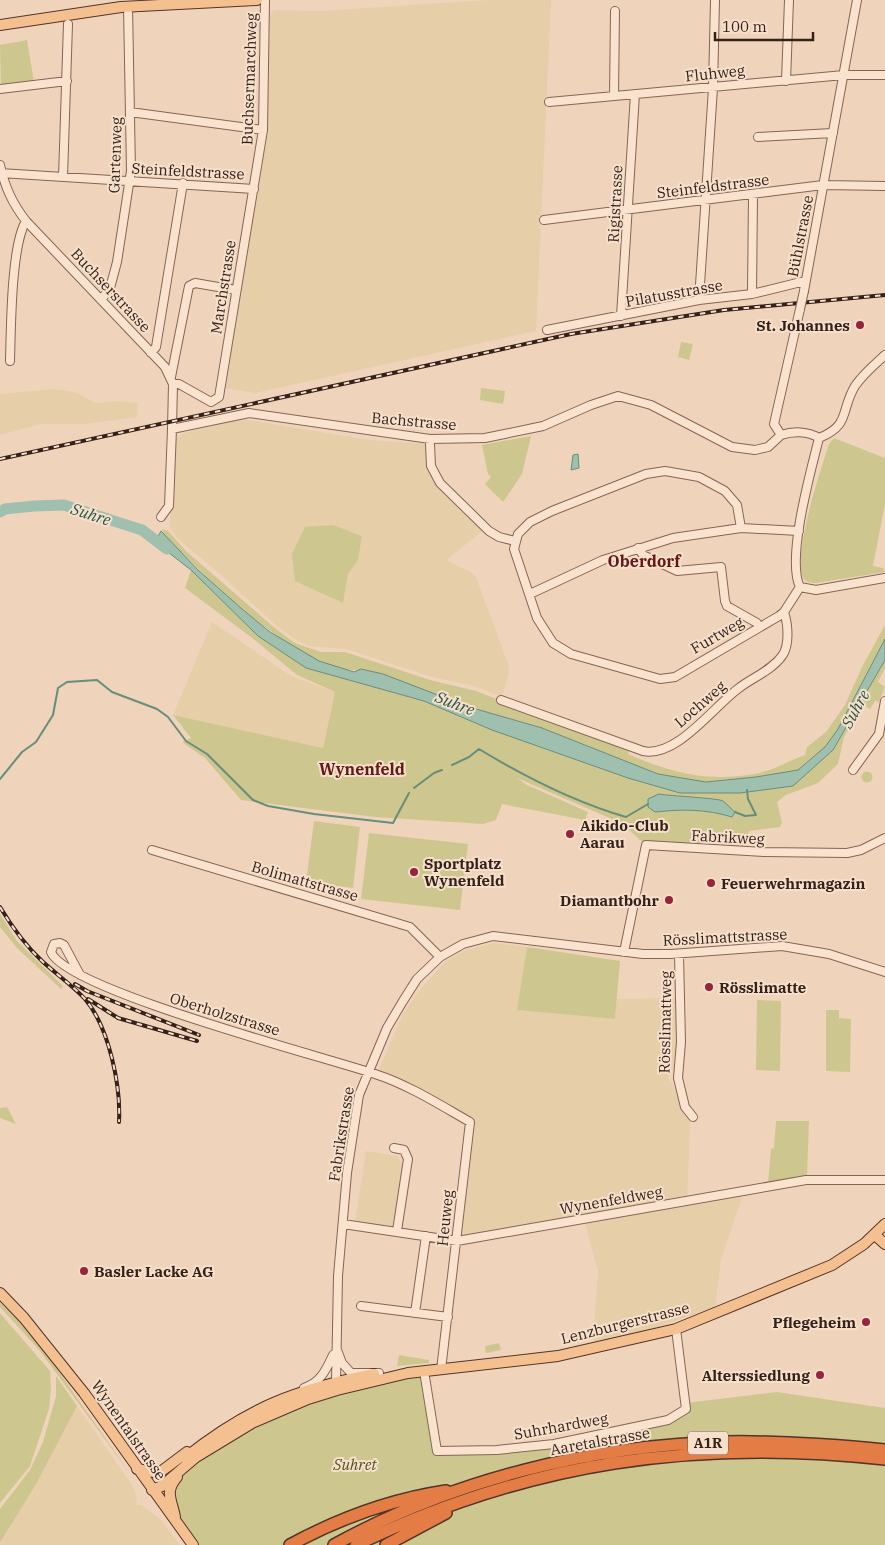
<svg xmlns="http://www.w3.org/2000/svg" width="885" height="1545" font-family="'IBM Plex Serif',serif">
  <rect width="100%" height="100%" fill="#efd4bb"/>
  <path fill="#e5cea8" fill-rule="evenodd" d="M489,0H551L536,331L255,393L224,388L263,152L269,13L275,10L320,11Z
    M53,389L75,392L96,403L119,401L138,403L137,417L85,424H41L0,435V394Z
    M242,419L369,440L427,444L432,473L484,530L446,560L469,571L476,577L508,664L509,673L502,697L474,686L432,677L346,649L309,646L296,640L278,627L221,575L177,538L170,528L175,439L184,433ZM333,525L362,536L358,560L348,574L343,603Z
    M212,622L291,676L335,692L323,748L173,715Z
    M494,943L527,947L517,1010L615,1019L617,999L677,998L676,1061L668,1078L674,1087L690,1122L687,1202L744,1192L721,1259L715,1307L654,1328L593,1343L598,1272L585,1222L457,1241L470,1122L377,1074L404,1012L423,986L446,961L464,951Z
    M366,1151L397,1156L403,1164L395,1227L355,1222Z
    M77,1406L132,1485L137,1497L136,1505H141L161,1520L180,1545H0Z"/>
  <path fill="#cdc78f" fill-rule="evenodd" d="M27,40L34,82L1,87L0,45Z
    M681,342L693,344L689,360L678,357Z
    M481,388L505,391L503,404L480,400Z
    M531,436L522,474L503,502L485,484L491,477L488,474L482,445Z
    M834,438L885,458V504L873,566L883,568L885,572L816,583C812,583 808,583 805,580C789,563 822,466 829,444Z
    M333,525L362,536L358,560L348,574L343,603L295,581L292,554L305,527Z
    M162,529L168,531L186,551L276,629L295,643L321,652H345L430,680L476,691L629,751L628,754C671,773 707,782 755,774C771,771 789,761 805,755L807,747L826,732L845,705L862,667L885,625V639L838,729L825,747L798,770L756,777L706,782L658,774L542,728L469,707L362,669C317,683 213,585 184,554C177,548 164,537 162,529Z
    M191,570L258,636L306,668L424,701L492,730L628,778L680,793H740L793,786L851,721L885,660V668L878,682L885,687L879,702L875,701L870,709L863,705L844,737L838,764L818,783L786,795L777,802L782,823L780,827L749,831L744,851L646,845L621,823L517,778L527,785L588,812L585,820L502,804L496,820L483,824L375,817L241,800L205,758L182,742L191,738L173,715L323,748L335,692L297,675L251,637L185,588ZM689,799H713L735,812L732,817C706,809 682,809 655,812Z
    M861.5 777a5.5 5.5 0 1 1 11 0a5.5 5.5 0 1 1-11 0Z
    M314,821L360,827L353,888L306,882Z
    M369,833L468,844L460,910L361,899Z
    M0,914L17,941L61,984L63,986L61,989L16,947L0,927Z
    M527,947L620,961L615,1019L517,1010Z
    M757,1000L781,1001L780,1071L756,1070Z
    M826,1010H839V1018L851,1019L850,1072L826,1071Z
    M7,1107L16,1124L0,1118V1108Z
    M776,1121H809L807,1176L768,1183L771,1149L774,1148Z
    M0,1303L27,1329L45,1352L132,1476L40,1351L0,1307Z
    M0,1313L50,1371L51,1388L49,1409L30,1466L0,1503Z
    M499,1343L501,1350L486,1353L485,1346Z
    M399,1355L429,1360V1363L397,1366Z
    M424,1371L437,1451L497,1450L645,1425L686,1409V1403L777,1392L885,1408V1545H193L152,1490L261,1413Z
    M56,1376L77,1406L36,1484L0,1543V1509L30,1470L43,1442L56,1396Z"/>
  <path fill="#a0c0af" stroke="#678d7b" d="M578,454L579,468L571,470L573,455Z
    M161,531L198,570L242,609L270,632L319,661L354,672L361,669L383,674L469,707L542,728L658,774L706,782L756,777L798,770L825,747L838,729L885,639V660L833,750L793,786L740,793H680L628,778L492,730L424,701L306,668L258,636L191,570L155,542Z
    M659,794C669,796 718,798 723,801C727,804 731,809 735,812L732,817C706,809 682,809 655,812L648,807V799Z"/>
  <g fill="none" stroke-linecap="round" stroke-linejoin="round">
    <path stroke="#678d7b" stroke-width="2" d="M452,765L469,757L479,749C525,777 574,802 626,817L648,804
      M0,779L22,752L36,742L53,715L58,688L67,682L97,680L112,692L157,709L168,717L186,741L207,754L253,800L268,806L314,814L393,823L409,793
      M414,788L434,773L442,770
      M735,812L745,816L756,815L748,799L747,790"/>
    <path stroke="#a0c0af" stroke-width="11" d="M0,512L5,509L34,506L64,505L142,530L167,549"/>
    <defs>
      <path id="minor" d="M786,81L789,0
        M0,89L67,81
        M614,96L615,11
        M549,102L844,75H885
        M130,112L263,130
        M758,137L833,133
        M0,165C5,187 12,203 26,221L165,367L173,384L172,429L169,506L161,517
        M0,173L254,189
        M63,177L68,24
        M544,220L823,185L885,186
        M804,291L857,0
        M752,294L753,195
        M101,300L110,288L117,262L131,171L128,6
        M699,300L713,88L715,0
        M800,309L774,424L781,435C793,431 808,431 819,438
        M621,316L635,94
        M547,330L699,300L752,294L805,281
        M151,353L156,347L183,183
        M10,361C11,329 11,245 26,221
        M171,377L189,286L195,283L236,290
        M173,384H179L211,402L219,397L263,130L265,0
        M172,429L249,413L430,439L485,438L543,426L591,405L618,396L651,405L732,447L755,450L768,447L781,435
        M819,438C811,470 786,559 800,587L816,590L885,578
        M819,438C851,425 840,411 855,386C863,374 874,365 885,355
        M430,444L431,466L440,483L489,531L499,537L515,541
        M741,528L737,505L725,491L699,477L665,471L646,474L552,511L530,522L518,534L514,549L537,618L553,643L571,654L660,679L675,677L779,616L784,612L800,587
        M638,548L643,555L677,571L721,567L725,601L727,606L757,623L759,627
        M530,594L603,560L673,538L741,528L799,531
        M501,700L643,751C677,758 714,706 739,688C752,678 772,670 782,656C790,645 788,624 784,612
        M853,770L879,734L885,701
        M152,850L410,927L440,957
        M624,952L646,845L764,852L847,853L861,850L885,838
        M679,954L681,1042L678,1078L685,1107L693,1117
        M79,973L64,945L60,943L54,944L51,952C66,990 325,1057 375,1074C409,1085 440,1105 470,1122L441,1370
        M394,1148L404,1150L408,1159L397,1231
        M343,1224L457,1241L806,1180H885
        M361,1306L448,1317
        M415,1313L426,1236
        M337,1350L342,1363L351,1373H379
        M424,1371L437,1451L497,1450L554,1444L668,1420L686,1409L676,1329
        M336,1382L338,1276L347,1173L359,1095L387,1028L403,1001L417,979L440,957L463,944L493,936L643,954H671L782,946L829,954L885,972
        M304,1388C321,1382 326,1370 333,1355"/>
      <path id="major" d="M0,25L121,7L257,0
        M875,1235L885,1244
        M0,1293L24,1318L84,1393L193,1545
        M185,1458C249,1407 295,1390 374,1374
        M137,1469L159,1473L187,1452
        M152,1490L162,1486L196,1457L252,1423L308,1399L337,1390L408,1373L558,1356L676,1329L832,1265L864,1244L885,1224
        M175,1517C172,1500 164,1492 177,1477"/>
      <path id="highway" d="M290,1545C338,1519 393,1499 446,1491
        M334,1545C452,1480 592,1445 726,1442C779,1441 832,1445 885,1450
        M356,1545C528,1462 696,1438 885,1459
        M386,1545L446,1513"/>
    </defs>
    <use href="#minor" stroke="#866455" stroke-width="10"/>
    <use href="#major" stroke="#53342a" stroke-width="12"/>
    <use href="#highway" stroke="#53342a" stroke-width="14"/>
    <use href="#minor" stroke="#fae3ce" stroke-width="8"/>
    <use href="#major" stroke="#f5c090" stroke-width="10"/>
    <use href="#highway" stroke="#e47c46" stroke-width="11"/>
    <defs>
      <path id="rail" d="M0,459L571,334L724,310L885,295
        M0,907C12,927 25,945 42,961C56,974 72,985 85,999C109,1027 121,1086 119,1122
        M75,984L87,991L199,1035
        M88,999L118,1018L197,1041"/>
    </defs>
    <use href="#rail" stroke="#35211a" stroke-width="4"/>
    <use href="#rail" stroke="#f6e0cb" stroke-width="2" stroke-dasharray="5.5" stroke-linecap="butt"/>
    <defs>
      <path id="minor-bridge" d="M800,309L804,291"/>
    </defs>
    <use href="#minor-bridge" stroke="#866455" stroke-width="10" stroke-linecap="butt"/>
    <use href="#minor-bridge" stroke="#fae3ce" stroke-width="8"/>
  </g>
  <g fill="#97233d" stroke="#f6e0cb" stroke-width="2">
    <circle cx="860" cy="325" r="5"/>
    <circle cx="570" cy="834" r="5"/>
    <circle cx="414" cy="872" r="5"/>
    <circle cx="711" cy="883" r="5"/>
    <circle cx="669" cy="900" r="5"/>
    <circle cx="709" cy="987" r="5"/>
    <circle cx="84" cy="1271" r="5"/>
    <circle cx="866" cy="1322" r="5"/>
    <circle cx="820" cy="1375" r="5"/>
  </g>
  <g text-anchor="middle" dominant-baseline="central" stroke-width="4" stroke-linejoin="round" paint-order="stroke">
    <rect fill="#f6e0cb" stroke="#6f5a4f" stroke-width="1" x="688" y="1431.5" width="40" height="23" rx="4"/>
    <g font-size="14" font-weight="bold" fill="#35211a">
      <text x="708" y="1443">A1R</text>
    </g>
    <g font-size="15" fill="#35211a" stroke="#f6e0cb">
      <text transform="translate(715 73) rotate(-6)">Fluhweg</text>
      <text transform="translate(249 79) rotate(-88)">Buchsermarchweg</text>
      <text transform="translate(115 155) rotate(-88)">Gartenweg</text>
      <text transform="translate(188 171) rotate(3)">Steinfeldstrasse</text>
      <text transform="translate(713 186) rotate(-7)">Steinfeldstrasse</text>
      <text transform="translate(615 204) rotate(-87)">Rigistrasse</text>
      <text transform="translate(800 236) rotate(-79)">Bühlstrasse</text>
      <text transform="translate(223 287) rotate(-81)">Marchstrasse</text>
      <text transform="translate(111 290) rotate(47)">Buchserstrasse</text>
      <text transform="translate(674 293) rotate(-10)">Pilatusstrasse</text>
      <text transform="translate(414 421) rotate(5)">Bachstrasse</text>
      <text transform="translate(717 635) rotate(-30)">Furtweg</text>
      <text transform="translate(700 704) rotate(-41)">Lochweg</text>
      <text transform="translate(728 837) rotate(3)">Fabrikweg</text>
      <text transform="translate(305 881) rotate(16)">Bolimattstrasse</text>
      <text transform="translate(725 937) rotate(-3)">Rösslimattstrasse</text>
      <text transform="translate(225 1014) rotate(17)">Oberholzstrasse</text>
      <text transform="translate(665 1022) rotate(-89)">Rösslimattweg</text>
      <text transform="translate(341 1134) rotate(-81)">Fabrikstrasse</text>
      <text transform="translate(611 1200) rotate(-10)">Wynenfeldweg</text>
      <text transform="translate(445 1218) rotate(-84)">Heuweg</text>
      <text transform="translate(625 1323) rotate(-14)">Lenzburgerstrasse</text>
      <text transform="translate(561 1426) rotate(-10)">Suhrhardweg</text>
      <text transform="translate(129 1430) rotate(55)">Wynentalstrasse</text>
      <text transform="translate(600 1441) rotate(-10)">Aaretalstrasse</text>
    </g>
    <g font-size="15" font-weight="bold" fill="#35211a" stroke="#f6e0cb" text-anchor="start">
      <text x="850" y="325" text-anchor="end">St. Johannes</text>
      <text x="580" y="825">Aikido-Club<tspan x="580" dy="17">Aarau</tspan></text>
      <text x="424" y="863">Sportplatz<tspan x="424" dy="17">Wynenfeld</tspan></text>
      <text x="721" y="883">Feuerwehrmagazin</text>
      <text x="659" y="900" text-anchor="end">Diamantbohr</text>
      <text x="719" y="987">Rösslimatte</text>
      <text x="94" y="1271">Basler Lacke AG</text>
      <text x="856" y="1322" text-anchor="end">Pflegeheim</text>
      <text x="810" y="1375" text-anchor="end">Alterssiedlung</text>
    </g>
    <g font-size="15" font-style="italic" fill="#505220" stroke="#f6e0cb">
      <text x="355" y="1464">Suhret</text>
    </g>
    <g font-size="16" font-style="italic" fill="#295549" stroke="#f6e0cb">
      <text transform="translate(91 514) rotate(18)">Suhre</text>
      <text transform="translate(455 703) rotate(21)">Suhre</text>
      <text transform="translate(855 709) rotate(-61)">Suhre</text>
    </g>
    <g font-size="16" font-weight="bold" fill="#631819" stroke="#f6e0cb">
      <text x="644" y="561">Oberdorf</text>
      <text x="362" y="769">Wynenfeld</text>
    </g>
  </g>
  <path d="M715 32v8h98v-8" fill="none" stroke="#35211a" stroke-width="2.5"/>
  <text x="722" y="32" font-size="15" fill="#35211a" stroke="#f6e0cb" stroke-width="4" paint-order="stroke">100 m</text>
</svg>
